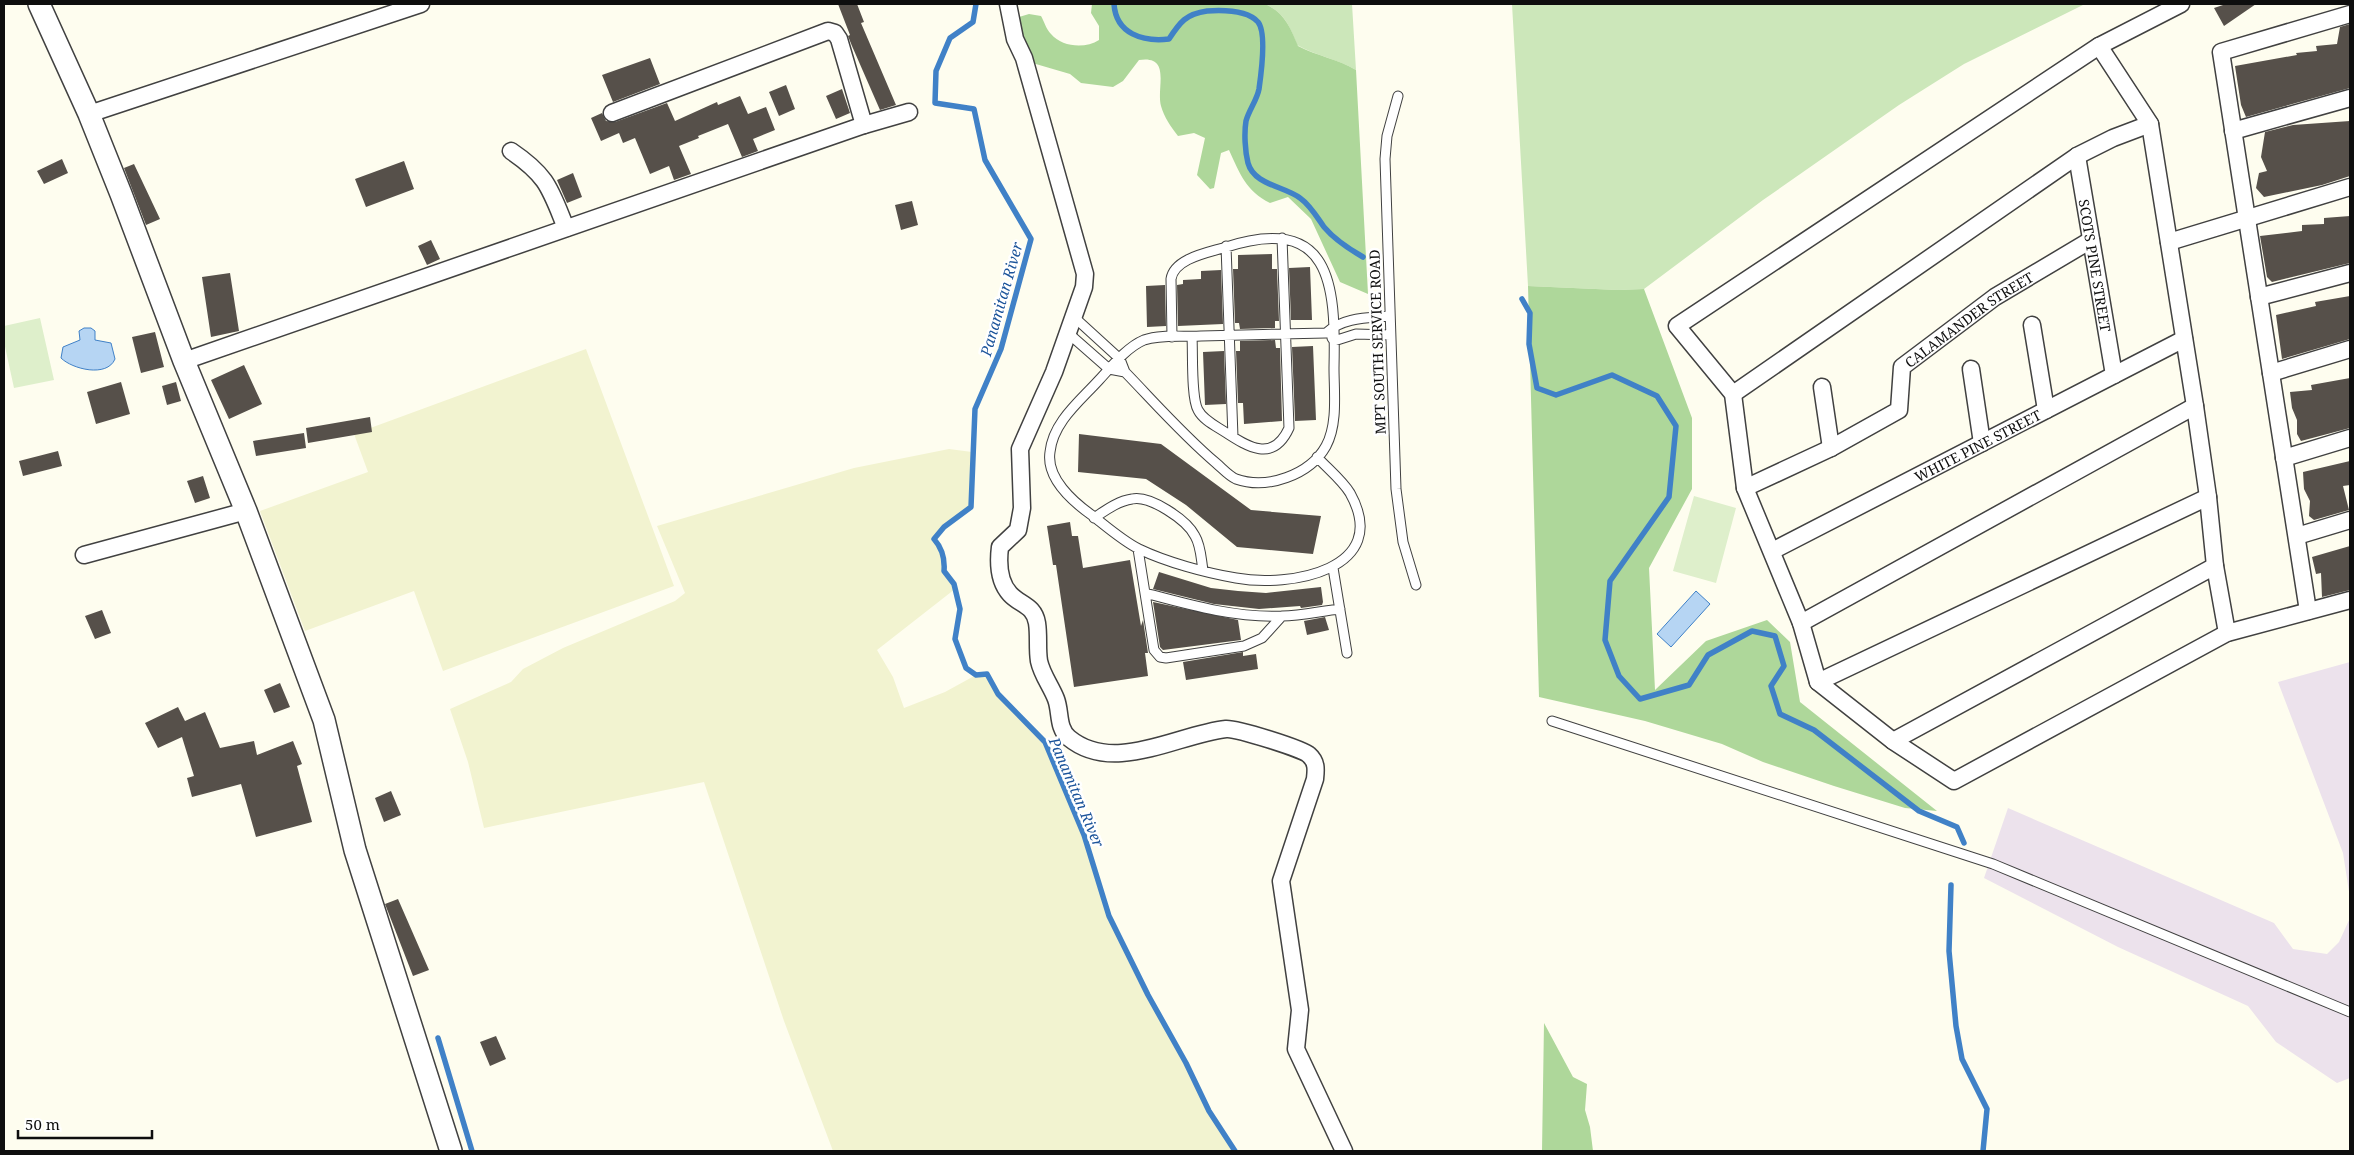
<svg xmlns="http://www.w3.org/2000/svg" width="2354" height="1155" font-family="'Noto Serif',serif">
  <rect width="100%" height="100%" fill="#fefdef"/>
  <path fill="#ece2ec" d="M2350,662V898L2343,853L2278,682Z
    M2008,808L2274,923L2293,949L2327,954L2339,942L2350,918V1078L2337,1083L2276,1042L2248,1006L2118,947L1984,878Z"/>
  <path fill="#f2f3d0" d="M586,349L674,586L443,671L414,591L305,631L260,511L368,472L354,434Z
    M949,449L972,452L971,507L944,527L934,539L940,546L944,571L954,584L955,589L877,650L893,677L904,708L945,692L976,675L987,674L998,694L1045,742L1084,835L1109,916L1148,995L1186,1063L1209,1111L1235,1151H833L784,1021L704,782L484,828L468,762L450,709L511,682L523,669L563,648L675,601L685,593L657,526L854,468Z"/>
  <path fill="#cce7ba" d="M1265,4H1352L1356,70C1338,59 1316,56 1297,45C1290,27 1285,13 1265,4Z
    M1512,4H2085L1964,64L1899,105L1763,200L1644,289L1618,290L1528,286Z"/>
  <path fill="#aed79a" d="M1092,4H1265C1285,13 1290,27 1298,46C1317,56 1338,59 1356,70L1368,294L1340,282L1311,219L1288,197L1270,203C1246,191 1240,174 1229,150L1221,153L1214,188L1210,189L1197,175L1205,138L1194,133L1178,136C1171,127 1164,117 1161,106C1156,88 1172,55 1139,60L1123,81L1113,87L1081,83L1070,74L1029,62L1019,17L1029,14L1041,16C1044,21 1046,29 1051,34C1062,47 1085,49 1099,40V26L1091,13Z
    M1528,286L1618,290L1644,289L1692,418V489L1649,568L1655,690L1706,641L1767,620L1790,642L1800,702L1937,811L1905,808L1834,786L1763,762L1722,744L1645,721L1539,697Z
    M1544,1023L1573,1077L1587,1084L1585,1110L1590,1127L1593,1151H1542Z"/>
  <path fill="#deefcb" d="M40,318L54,380L14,388L4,342V326Z
    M1694,496L1736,508L1716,583L1673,571Z"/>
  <path fill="#b6d5f3" stroke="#4081c7" d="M84,328H91L95,331V340L111,343L115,359C107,378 72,369 61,358L63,347L80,340L79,331Z
    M1696,591L1710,604L1671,647L1657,634Z"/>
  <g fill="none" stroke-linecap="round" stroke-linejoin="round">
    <path stroke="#4081c7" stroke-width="5.5" d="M976,4L973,22L950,38L936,71L935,103L974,109L985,160L1031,239L1001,349L975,409L971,507L944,527L934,539C942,548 945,559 944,571L954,584L960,609L955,639L966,668L976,675L987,674L998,694L1045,742L1084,835L1109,916L1148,995L1186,1063L1209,1111L1235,1151
      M1114,4C1116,34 1143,42 1169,39C1180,22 1186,14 1207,11C1222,10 1247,10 1258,22C1267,33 1261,75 1259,89C1257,100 1249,110 1246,121C1244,133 1245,151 1248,163C1254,185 1284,186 1300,198C1310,205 1317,217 1324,227C1335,240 1349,249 1363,257
      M1522,299L1530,313L1529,344L1537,388L1556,395L1612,375L1657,396L1676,426L1669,497L1610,581L1605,640L1619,676L1640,699L1689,685L1708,655L1752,631L1775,636L1784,666L1771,686L1780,714L1814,730L1919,811L1957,827L1964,843
      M1951,885L1949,951L1956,1026L1962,1059L1987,1109L1983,1151
      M438,1038L472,1151"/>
  </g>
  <path fill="#56504a" d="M838,4H857L864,22L861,23L896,105L880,110L852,46L848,36L850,35Z
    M2226,4H2256L2224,26L2214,8Z
    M2350,24V88L2246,117L2241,105L2235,66L2297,55L2296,53L2317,51L2316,46L2337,44L2340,27Z
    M650,58L660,84L613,102L602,75Z
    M786,85L795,109L779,116L769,92Z
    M842,89L850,113L836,119L826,96Z
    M740,96L748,114L766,107L775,130L753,139L758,151L742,157L728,124L698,136L699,138L679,146L691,174L674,180L669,166L650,174L635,138L623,143L619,133L601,141L591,118L602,113L606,121L615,122L667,103L675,121L717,102L718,105Z
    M2350,121V176L2322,185L2264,197L2256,188L2259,173L2267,171L2261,157L2265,132L2293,125Z
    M62,159L68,173L44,184L37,171Z
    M404,161L414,189L366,207L355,179Z
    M134,164L160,219L146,225L124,168Z
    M573,173L582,197L567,203L557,180Z
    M912,201L918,225L901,230L895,205Z
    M2350,216V263L2272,282L2267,277L2260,236L2302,231V225L2324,224V218Z
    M431,240L440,259L427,265L418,246Z
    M1272,254V269H1277L1279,321H1275V328L1240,329L1239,323H1235L1233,269H1238V255Z
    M1310,267L1312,320H1291L1289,268Z
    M1221,270L1223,324L1178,326L1177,285L1183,284V280L1201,279V271Z
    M230,273L239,331L211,337L202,277Z
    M1165,285L1166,326L1147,327L1146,286Z
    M2350,296V339L2282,359L2276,315L2316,306L2315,302Z
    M155,332L164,367L141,373L132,337Z
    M1275,340L1276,348H1280L1282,421L1244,424L1243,403H1238L1236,351H1240V341Z
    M1313,346L1316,420L1295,421L1292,347Z
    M1224,351L1226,404L1205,405L1203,352Z
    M244,365L262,404L229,419L211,380Z
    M2350,378V428L2301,441L2297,434V420L2292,408L2290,392L2312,390L2311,385Z
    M121,382L130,414L96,424L87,392Z
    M176,382L181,401L167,405L162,386Z
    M370,417L372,432L308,443L306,428Z
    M304,433L306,448L256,456L253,441Z
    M1079,434L1161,444L1251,510L1321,516L1313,554L1237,547L1186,505L1146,479L1078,472Z
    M58,451L62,466L23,476L19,461Z
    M2350,461V485L2343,486L2349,510L2314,520L2309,516L2310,501L2304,489L2303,472Z
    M203,476L210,498L195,503L187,481Z
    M1070,522L1072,536H1078L1083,568L1130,560L1141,626L1143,620L1148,653H1145L1148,676L1074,687L1056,565H1053L1047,526Z
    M2350,546V590L2322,597L2321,573L2316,574L2312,557Z
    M1159,572L1211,588L1238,591L1266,593L1321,587L1323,602L1322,605L1301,608L1300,606L1259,609L1214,604L1153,589Z
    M1153,602L1238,620L1241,640L1163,650L1160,647Z
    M102,610L111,633L95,639L85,616Z
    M1325,617L1329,630L1307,635L1304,621Z
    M1243,652V656L1256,654L1258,669L1186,680L1183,662Z
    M280,683L290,707L274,713L264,690Z
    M178,707L185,721L205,712L220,748L254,741L257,755L293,741L302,764L297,766L312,822L256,837L241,784L192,797L187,778L194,776L182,737L158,748L145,723Z
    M391,791L401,815L384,822L375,798Z
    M398,899L429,970L413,976L385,904Z
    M496,1036L506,1059L490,1066L480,1042Z"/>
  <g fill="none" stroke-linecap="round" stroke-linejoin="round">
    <defs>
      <path id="service" d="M1398,96L1387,136L1385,159L1396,489L1403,542L1416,585
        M1226,246L1233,437
        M1074,317L1120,359L1125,372C1155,403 1183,435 1216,463C1222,468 1229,476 1236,479C1267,490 1310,475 1326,446C1338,424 1334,392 1334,368C1336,283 1331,212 1223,248C1206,253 1174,259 1171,279L1172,337
        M1068,333L1109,369L1125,372
        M1192,337C1193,353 1191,398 1198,410C1203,420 1216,426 1225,432C1248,447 1273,463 1289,428L1282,238
        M1332,338L1334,341L1356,334L1390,335
        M1317,457C1328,469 1342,480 1350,493C1393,570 1289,588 1236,578C1206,573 1166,562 1139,549C1123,541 1107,527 1093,516C1073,502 1046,478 1050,452C1053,422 1080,401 1099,380C1111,367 1127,347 1144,340C1161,334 1183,337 1201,336C1243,335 1284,334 1326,333C1343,317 1368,318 1390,316
        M1094,518C1106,510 1118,501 1132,499C1150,495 1187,520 1195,536C1201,546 1201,559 1203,570
        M1138,549L1154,650L1160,657L1166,658L1244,646L1262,638L1282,616
        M1333,568L1347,653
        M1145,593C1190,605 1235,618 1282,616C1301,616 1321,611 1340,609
        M1552,721L1993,864L2350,1012"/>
      <g id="minor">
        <path d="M1008,4L1015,39L1024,58L1085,274L1084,287L1054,372L1020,449L1022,508L1018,530L1000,547C998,563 998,581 1010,594C1020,605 1034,605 1037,623C1039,636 1037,648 1039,661C1042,675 1051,686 1056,699C1061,712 1057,728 1069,738C1114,775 1178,734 1226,729C1236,728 1303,749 1309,755C1317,762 1316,770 1315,779L1281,881L1300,1010L1296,1049L1344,1151"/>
        <path d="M2181,4L2099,46L2150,124L2195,406L2208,497L2215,566L2227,633"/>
        <path d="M2099,46L1677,326L1733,394L1745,488L1801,623L1818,682L1893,741L1954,781L2227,633L2350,600"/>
        <path d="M89,114L421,4"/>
        <path d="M864,125L909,112"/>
        <path d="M2233,131L2350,98"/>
        <path d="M511,151C548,176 550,189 566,228"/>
        <path id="s1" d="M2077,156L2114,375"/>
        <path d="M2169,242L2350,187"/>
        <path d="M2259,297L2350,273"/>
        <path d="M2032,325L2046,410"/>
        <path d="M184,361L864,125L839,39L835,33L828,31L612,113"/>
        <path d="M1971,369L1982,443"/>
        <path d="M2271,373L2350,349"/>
        <path d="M1822,387L1831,448"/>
        <path d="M1733,394L2077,156L2113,138L2150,124"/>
        <path d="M2284,458L2350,438"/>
        <path id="s2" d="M1745,488L1831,448L1899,410L1902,367L1995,297L2091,240"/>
        <path d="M2297,536L2350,520"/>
        <path id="s3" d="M1772,551L2184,339"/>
        <path d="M84,555L246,511"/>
        <path d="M2308,611L2221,52L2350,14"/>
        <path d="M1801,623L2195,406"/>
        <path d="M1818,682L2208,497"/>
        <path d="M1893,741L2215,566"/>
      </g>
      <path id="tertiary" d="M39,4L89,114L121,194L184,361L246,511L324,720L355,850L451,1151"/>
    </defs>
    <use href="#service" stroke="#414141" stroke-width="11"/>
    <use href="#minor" stroke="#414141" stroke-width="19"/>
    <use href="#tertiary" stroke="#414141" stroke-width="24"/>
    <use href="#service" stroke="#fff" stroke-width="9"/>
    <use href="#minor" stroke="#fff" stroke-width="16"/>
    <use href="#tertiary" stroke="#fff" stroke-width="21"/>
  </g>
  <g text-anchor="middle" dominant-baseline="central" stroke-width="5" stroke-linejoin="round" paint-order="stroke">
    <g font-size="14" fill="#0e0e0e" stroke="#fff">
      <text stroke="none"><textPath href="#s1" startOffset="111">SCOTS PINE STREET</textPath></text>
      <text stroke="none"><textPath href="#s2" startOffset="298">CALAMANDER STREET</textPath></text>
      <text transform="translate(1377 342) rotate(-92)">MPT SOUTH SERVICE ROAD</text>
      <text stroke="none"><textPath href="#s3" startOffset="231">WHITE PINE STREET</textPath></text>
    </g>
    <g font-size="15" font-style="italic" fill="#1c549a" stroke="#fff">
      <text transform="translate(1001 299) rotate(-74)">Panamitan River</text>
      <text transform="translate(1077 792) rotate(67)">Panamitan River</text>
    </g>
  </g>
  <rect width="2354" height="1155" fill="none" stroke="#0e0e0e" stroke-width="10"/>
  <path d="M18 1130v8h134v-8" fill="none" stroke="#0e0e0e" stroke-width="2.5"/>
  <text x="25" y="1130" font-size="15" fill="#0e0e0e" stroke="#ffffff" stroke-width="4" paint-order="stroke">50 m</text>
</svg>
